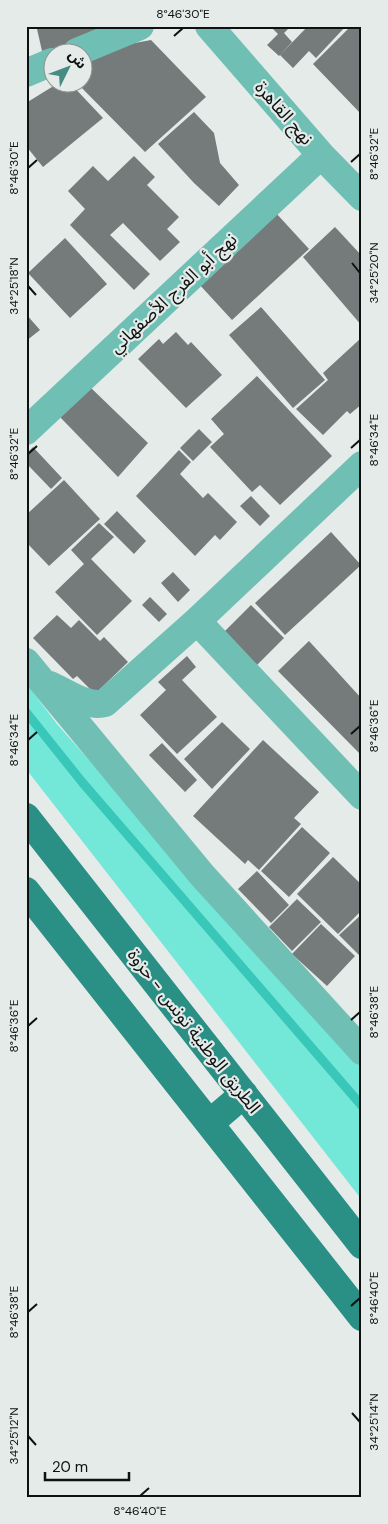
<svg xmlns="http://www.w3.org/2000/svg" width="388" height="1524" font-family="'DM Sans','Noto Sans Arabic',sans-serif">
  <rect width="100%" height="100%" fill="#e5ebe9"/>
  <path fill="#73e7d8" d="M26,683L57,724L239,930L362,1067V1200L26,769Z"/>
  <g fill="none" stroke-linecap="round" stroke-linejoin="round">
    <path stroke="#38c7b8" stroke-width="9" d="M26,712L82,782L362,1106"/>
  </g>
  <path fill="#757a7a" d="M47,26H59V28L65,26L136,27L42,51L37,29Z
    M270,26H291L284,33L292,42L279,56L267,45L278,34Z
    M308,26H346L316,58L309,51L293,68L280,55Z
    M351,26H362V115L313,64Z
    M151,40L206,97L145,152L76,82H82V55L92,51Z
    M60,82H69L103,118L43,167L26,146V103Z
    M194,112L214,133L220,163L239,185L219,206L194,183L158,144Z
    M134,156L155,177L147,185L179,217L167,229L180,242L160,261L123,223L110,235L150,274L134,290L70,225L85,209L68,191L93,166L108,181Z
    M275,212L309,249L232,320L198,283Z
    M335,227L362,256V326L303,257Z
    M65,238L107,284L70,318L28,273Z
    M261,307L325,380L293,408L229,335Z
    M26,314L40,330L26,341Z
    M176,332L188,345L191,342L222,375L186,408L138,359L159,339L163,344Z
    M360,339L362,340V404L350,414L347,411L323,435L296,409L328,380L323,373Z
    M257,376L332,456L280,505L260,485L252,492L210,447L224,434L211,419Z
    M90,387L148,443L118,477L60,417Z
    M199,429L212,442L193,461L180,448Z
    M33,447L62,478L51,489L26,463V454Z
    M179,450L191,462L180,474L203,498L208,493L237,522L220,540L215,535L195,556L136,496Z
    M64,480L100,519L49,566L26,542V515Z
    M251,496L270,516L260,526L240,506Z
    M117,511L146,541L134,554L104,524Z
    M99,523L114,537L91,559L132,601L97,635L55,592L84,564L71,550Z
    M331,532L361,565L285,635L255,603Z
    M173,572L190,590L178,602L161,583Z
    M150,597L167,614L159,622L142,605Z
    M251,605L284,638L252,670L219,637Z
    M57,615L71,628L79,620L100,641L104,637L128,662L95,694L77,676L73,679L33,638Z
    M309,641L362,699V756L278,671Z
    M187,656L196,667L182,680L217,717L177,754L140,715L166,690L158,682Z
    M222,722L250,749L212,789L184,759Z
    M263,740L319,792L294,818L301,824L259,870L248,860L245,864L193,816Z
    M162,743L197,780L185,792L149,755Z
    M302,827L330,853L289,897L261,871Z
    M333,857L362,885V910L338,934L297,894Z
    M257,871L289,905L271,923L238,889Z
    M297,899L321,922L292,951L269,927Z
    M362,914V958L339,935Z
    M321,924L355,956L327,986L292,954Z"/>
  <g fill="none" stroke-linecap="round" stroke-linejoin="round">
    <path stroke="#6fbfb4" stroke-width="28" d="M209,26L321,155L362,197
      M77,52L140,26
      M26,73L52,62
      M26,431L321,155
      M197,621L362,796
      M26,662L202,875L362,1051
      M50,685C66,692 87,708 105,703L197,621L362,465"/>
    <path stroke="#2a8f84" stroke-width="28" d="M26,817L362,1245
      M26,891L362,1317
      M210,1123L244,1094"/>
  </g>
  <path fill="none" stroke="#0f1111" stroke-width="2" d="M174,36L183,28M351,162L360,154M28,168L37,160M352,263L360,273M28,286L36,295M351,448L360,440M28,454L37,446M351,734L360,726M28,740L37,732M351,1020L360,1012M28,1026L37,1018M351,1306L360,1298M28,1312L37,1304M352,1413L360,1422M28,1436L36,1445M140,1496L149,1488"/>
  <g text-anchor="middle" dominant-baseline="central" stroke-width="4.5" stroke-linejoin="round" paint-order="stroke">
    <g font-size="18" fill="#0f1111" stroke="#e5ebe9">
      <text transform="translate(284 113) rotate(49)">نهج القاهرة</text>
      <text transform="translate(173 293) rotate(-43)">نهج أبو الفرج الأصفهاني</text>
      <text transform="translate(194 1031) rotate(52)">الطريق الوطنية تونس - حزوة</text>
    </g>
  </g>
  <rect width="388" height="1524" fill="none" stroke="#e5ebe9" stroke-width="55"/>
  <g transform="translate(68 68) rotate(48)"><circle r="24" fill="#e5ebe9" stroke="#8f9493"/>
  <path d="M0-4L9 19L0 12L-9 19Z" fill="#478c83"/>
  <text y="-8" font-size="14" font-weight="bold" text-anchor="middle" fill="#0f1111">ش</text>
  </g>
  <path d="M45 1472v8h84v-8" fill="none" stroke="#0f1111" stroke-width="2.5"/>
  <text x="52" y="1472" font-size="15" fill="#0f1111" stroke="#e5ebe9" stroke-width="4" paint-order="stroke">20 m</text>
  <rect x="28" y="28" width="332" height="1468" fill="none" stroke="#0f1111" stroke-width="2"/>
  <g font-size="12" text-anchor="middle" fill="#0f1111">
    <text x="183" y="18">8°46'30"E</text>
    <text transform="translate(374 154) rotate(-90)" y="4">8°46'32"E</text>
    <text transform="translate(14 168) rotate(-90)" y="4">8°46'30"E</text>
    <text transform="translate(374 273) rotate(-90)" y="4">34°25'20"N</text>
    <text transform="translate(14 286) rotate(-90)" y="4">34°25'18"N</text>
    <text transform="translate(374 440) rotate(-90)" y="4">8°46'34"E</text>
    <text transform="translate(14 454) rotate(-90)" y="4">8°46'32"E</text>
    <text transform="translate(374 726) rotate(-90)" y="4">8°46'36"E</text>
    <text transform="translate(14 740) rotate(-90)" y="4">8°46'34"E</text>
    <text transform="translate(374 1012) rotate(-90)" y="4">8°46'38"E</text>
    <text transform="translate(14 1026) rotate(-90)" y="4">8°46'36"E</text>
    <text transform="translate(374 1298) rotate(-90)" y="4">8°46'40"E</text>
    <text transform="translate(14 1312) rotate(-90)" y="4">8°46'38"E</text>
    <text transform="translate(374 1422) rotate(-90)" y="4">34°25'14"N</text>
    <text transform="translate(14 1436) rotate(-90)" y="4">34°25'12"N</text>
    <text x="140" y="1515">8°46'40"E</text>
  </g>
</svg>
